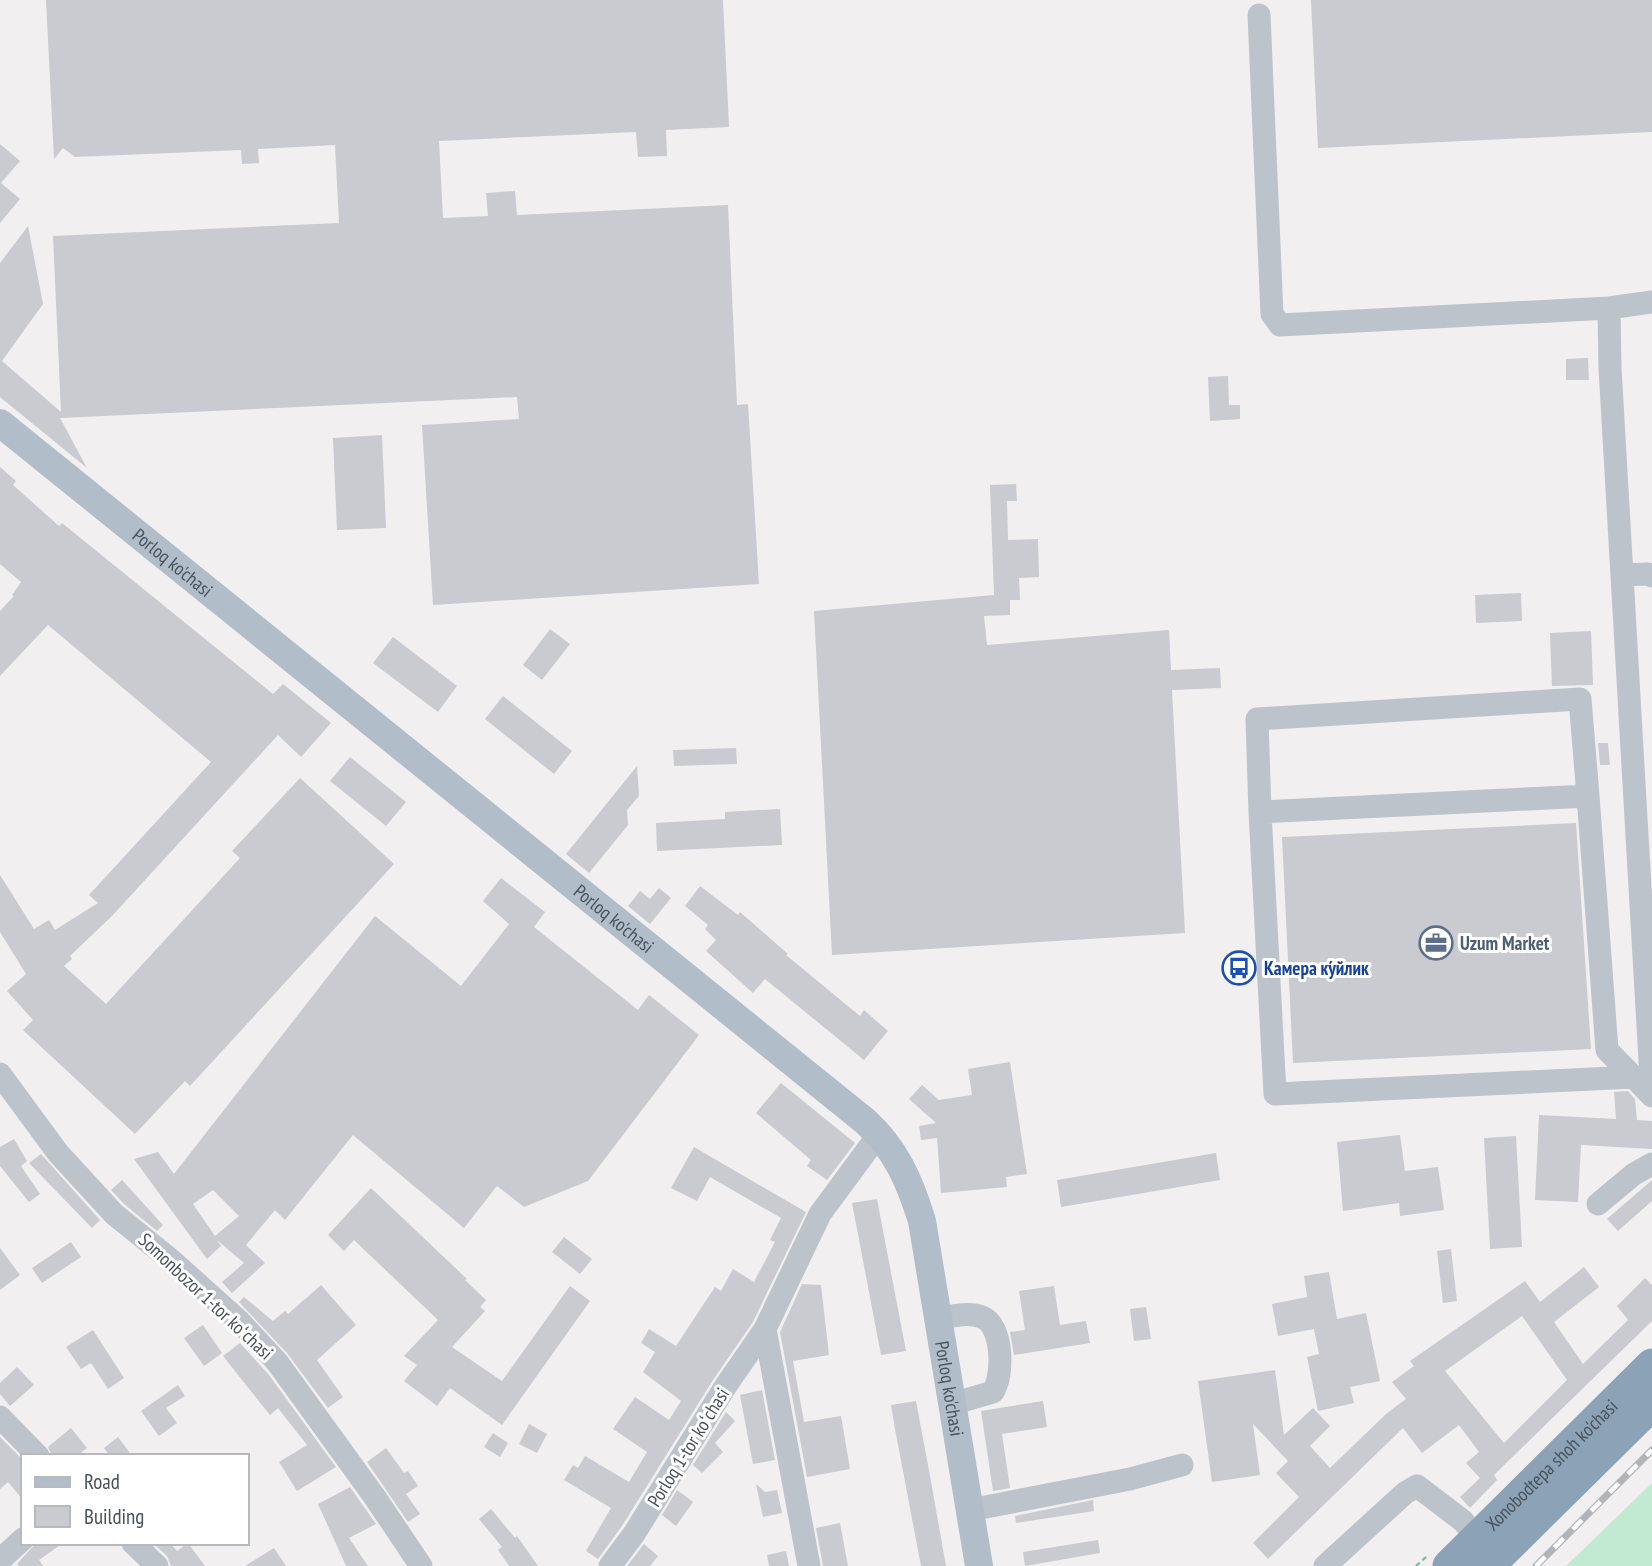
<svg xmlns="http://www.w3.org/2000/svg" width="1652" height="1566" font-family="'PT Sans Narrow',sans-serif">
  <rect width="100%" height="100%" fill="#f1efef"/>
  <path fill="#c2e9d1" d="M1652,1483V1566H1566Z"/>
  <path fill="#c9cbd0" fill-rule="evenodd" d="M46,0H723L729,127L666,130L667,156L638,157L636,132L439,141L443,218L488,216L486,193L515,191L517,215L728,205L737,405L748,404L759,584L433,605L422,425L519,419L517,397L60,418L87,468L0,397V263L28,226L43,304L2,361L61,412L53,236L339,223L335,145L258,149L259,163L242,164L241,150L75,157L63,148L54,159Z
    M1311,0H1652V132L1318,148Z
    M0,144L20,161L1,183L20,199L0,223Z
    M1588,358L1589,380H1566V359Z
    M1228,376L1229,405H1240V419L1210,421L1208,377Z
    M382,435L386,528L337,530L333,438Z
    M0,467L16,481L13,485L59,526L62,523L273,694L283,684L331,723L301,757L278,735L112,916L70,956L72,959L64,966L106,1004L240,858L232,851L300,778L394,864L190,1086L185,1081L135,1134L23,1030L33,1020L7,991L26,974L0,932V875L34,929L49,920L55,930L98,903L89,895L211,762L48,625L0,676V611L14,596L12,595L21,582L0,564Z
    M1016,484L1017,501H1007L1008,540L1038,539L1039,577L1019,578L1020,600H1010V615L984,616L987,645L1169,630L1171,670L1220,668L1221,688L1172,690L1185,933L832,955L814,611L994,595L990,485Z
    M1521,593L1522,621L1476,623L1475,595Z
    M550,629L570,644L542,680L523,665Z
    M1591,631L1593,685L1552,686L1550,633Z
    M393,637L457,686L438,712L373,663Z
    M503,696L572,751L554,774L485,719Z
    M1598,743H1608L1610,765H1600Z
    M736,748L737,764L674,766L673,750Z
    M350,757L406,802L386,826L330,781Z
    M637,766L639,796L627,810L628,825L589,873L566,854Z
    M780,809L782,845L657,851L656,823L725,819V812Z
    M1576,823L1591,1049L1293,1063L1282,837Z
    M501,878L545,912L534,927L638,1010L649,995L699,1035L588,1181L524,1207L497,1186L464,1228L353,1135L285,1220L275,1210L246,1245L265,1263L232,1293L222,1282L244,1263L217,1240L221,1246L207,1259L134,1159L158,1152L174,1174L375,916L461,986L509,924L483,901ZM213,1190L239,1216L215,1236L193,1204Z
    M700,886L738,915L740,912L788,954L786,955L860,1016L864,1010L888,1031L864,1060L765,979L753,993L706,951L716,940L705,929L708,925L685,906Z
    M659,888L671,898L650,924L628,906L640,891L650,899Z
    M1010,1062L1027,1174L1006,1177L1007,1187L941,1193L937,1138L921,1140L919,1126L936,1123L909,1099L922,1085L939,1100L972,1095L968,1069Z
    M781,1083L855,1143L827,1180L807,1166L811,1160L756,1113Z
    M1628,1091L1635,1099L1637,1120L1652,1121V1149L1581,1145L1578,1202L1535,1200L1539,1115L1616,1119L1614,1092Z
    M1400,1135L1405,1171L1438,1167L1444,1210L1400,1216L1399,1203L1343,1211L1337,1142Z
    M1516,1136L1522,1247L1490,1249L1484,1138Z
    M14,1139L27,1161L21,1166L40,1194L29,1202L0,1166V1147Z
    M694,1147L806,1212L753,1322L713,1380L622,1526L598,1559L586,1551L611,1508L564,1480L573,1465L578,1468L585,1456L629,1482L647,1452L613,1429L635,1397L669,1420L681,1401L643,1372L655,1352L641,1343L649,1329L676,1346L715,1287L721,1291L733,1269L754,1282L775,1242L770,1240L781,1218L710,1177L697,1201L671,1188Z
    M1216,1153L1220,1180L1061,1207L1057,1180Z
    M41,1154L100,1220L92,1228L29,1163Z
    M122,1180L163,1225L157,1231L124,1204L111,1190Z
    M1652,1180V1201L1618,1231L1607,1219Z
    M371,1188L467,1279L465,1280L486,1300L480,1307L485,1311L452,1347L502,1381L570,1286L590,1301L502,1425L450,1388L437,1406L404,1381L417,1365L404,1356L438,1320L354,1240L344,1251L328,1235Z
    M877,1199L906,1351L881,1355L852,1203Z
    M564,1237L592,1259L580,1274L552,1252Z
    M71,1242L81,1257L42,1283L32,1268Z
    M0,1248L20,1275L0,1290Z
    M1451,1249L1457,1301L1443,1303L1437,1251Z
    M1584,1267L1599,1287L1554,1322L1583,1364L1628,1320L1617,1306L1645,1278L1652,1285V1321L1494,1475L1497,1480L1470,1508L1460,1497L1480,1478L1466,1463L1479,1452L1459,1425L1422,1453L1403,1428L1268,1559L1253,1543L1299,1497L1276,1473L1288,1461L1253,1424L1260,1475L1212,1482L1198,1381L1275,1370L1284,1435L1313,1408L1330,1426L1310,1446L1330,1468L1386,1414L1406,1399L1392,1382L1414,1366L1410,1361L1525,1281L1540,1302ZM1522,1316L1567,1380L1504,1443L1445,1371Z
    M1329,1272L1337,1319L1366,1313L1380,1381L1350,1387L1354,1403L1318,1411L1307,1357L1319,1354L1314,1329L1278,1336L1272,1304L1307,1297L1304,1276Z
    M802,1284L821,1285L829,1355L793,1361L804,1422L841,1416L850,1469L807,1477L780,1332Z
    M321,1285L356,1325L317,1360L343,1397L328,1408L287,1353L239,1302L244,1297L273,1321L285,1311L288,1314Z
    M1054,1286L1060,1325L1086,1321L1090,1343L1014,1355L1010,1332L1025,1330L1019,1291Z
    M1146,1307L1151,1339L1134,1341L1130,1309Z
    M203,1325L222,1353L204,1366L184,1338Z
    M93,1330L124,1378L108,1389L91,1363L81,1369L66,1347Z
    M240,1343L269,1375L336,1467L297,1491L279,1462L307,1445L278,1408L270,1415L223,1356Z
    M17,1367L34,1385L10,1406L0,1394V1383Z
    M178,1385L185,1396L166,1408L177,1423L159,1436L141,1411Z
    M762,1390L775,1460L753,1464L740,1395Z
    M916,1401L930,1476L946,1566H921L895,1429L891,1405Z
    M1043,1401L1047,1427L1002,1434L1010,1488L993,1491L981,1411Z
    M726,1412L735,1421L715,1443L723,1452L702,1473L693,1465Z
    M529,1424L547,1434L537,1453L519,1444Z
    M71,1428L87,1448L77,1456H52L48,1447Z
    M493,1433L508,1443L500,1457L484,1447Z
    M0,1437L23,1460V1500L8,1482L0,1489Z
    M118,1437L132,1456H110L104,1448Z
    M386,1448L404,1473L408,1471L418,1486L406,1494L420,1514L408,1522L367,1462Z
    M756,1484L765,1492L777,1490L782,1513L763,1517Z
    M350,1487L376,1524L349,1538L368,1566H346L318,1504Z
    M677,1490L693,1502L676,1526L662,1515Z
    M1093,1500L1094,1511L1016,1523L1015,1516Z
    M491,1509L515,1538L517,1536L538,1566H509L498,1550L502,1547L479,1519Z
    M840,1523L848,1566H823L816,1528Z
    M1098,1540L1100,1553L1025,1566L1023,1552Z
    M36,1543H63L39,1560L43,1566H19L17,1564Z
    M153,1543H170L177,1551L188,1543L205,1566H171L167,1556Z
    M644,1544L658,1556L650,1566H627Z
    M274,1548L286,1566H245Z
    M786,1551L789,1566H769L767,1555Z"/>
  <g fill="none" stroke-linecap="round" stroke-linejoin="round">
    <path stroke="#7ec3a0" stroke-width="2.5" stroke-dasharray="5 3.5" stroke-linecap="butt" d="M1416,1566L1426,1557"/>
    <path stroke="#bcc3ca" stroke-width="23" d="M1259,15L1272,314L1280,325L1609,308
      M1622,575L1648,574L1652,576
      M1260,812L1257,719L1580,699L1588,796
      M0,1074L58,1153L114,1214L171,1260L239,1321L277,1362L374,1496L421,1566
      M1634,1077L1275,1094L1260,812L1588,796L1607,1050L1652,1096
      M1652,1095L1610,368L1609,308L1652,302
      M1598,1204L1634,1174L1652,1164
      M938,1318C952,1316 969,1312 982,1317C1003,1325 1004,1375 993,1392L952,1404
      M765,1329L809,1566
      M0,1417L38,1456
      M970,1510L1130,1479L1182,1465
      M133,1543L157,1566
      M0,1560L23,1539
      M610,1566L634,1534L725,1387L765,1329L820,1214L879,1134
      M1325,1566L1405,1493L1417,1486L1463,1521L1478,1539"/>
    <path stroke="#b1beca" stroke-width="28" id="s1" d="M0,423L865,1121C896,1149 910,1182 922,1221L979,1566"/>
    <g stroke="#8ca2b7" stroke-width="33">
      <path id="s2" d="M1449,1566L1652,1365"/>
      <path d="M1488,1566L1652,1404"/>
    </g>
    <defs>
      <path id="rail" d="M1536,1566L1652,1450"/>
    </defs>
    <use href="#rail" stroke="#b1b4b8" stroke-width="7"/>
    <use href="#rail" stroke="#fff" stroke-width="4.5" stroke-dasharray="13" stroke-linecap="butt"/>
  </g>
  <defs>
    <symbol id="office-ring" viewBox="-11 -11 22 22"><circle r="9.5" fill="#fff" stroke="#5c6f8a" stroke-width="1.5"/><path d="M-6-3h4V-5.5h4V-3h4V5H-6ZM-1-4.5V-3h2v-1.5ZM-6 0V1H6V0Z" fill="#5c6f8a"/></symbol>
    <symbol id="bus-ring" viewBox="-11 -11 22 22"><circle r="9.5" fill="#fff" stroke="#1a4fb4" stroke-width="1.5"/><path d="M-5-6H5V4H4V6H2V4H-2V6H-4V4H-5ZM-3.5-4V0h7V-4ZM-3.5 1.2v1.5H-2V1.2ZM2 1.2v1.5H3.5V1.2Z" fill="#1a4fb4"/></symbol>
  </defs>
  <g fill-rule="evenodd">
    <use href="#office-ring" x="1417" y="924" width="38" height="38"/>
    <use href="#bus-ring" x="1220" y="949" width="38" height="38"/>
  </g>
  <g text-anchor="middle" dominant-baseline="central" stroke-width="6" stroke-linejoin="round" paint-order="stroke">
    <g font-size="19" fill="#49525a" stroke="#fff">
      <text stroke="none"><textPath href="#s1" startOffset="222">Porloq ko'chasi</textPath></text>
      <text stroke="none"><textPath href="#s1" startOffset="789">Porloq ko'chasi</textPath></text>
      <text transform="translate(206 1296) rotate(43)">Somonbozor 1-tor koʻchasi</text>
      <text stroke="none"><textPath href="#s1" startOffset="1398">Porloq ko'chasi</textPath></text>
      <text transform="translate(688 1447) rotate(-58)">Porloq 1-tor koʻchasi</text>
      <text stroke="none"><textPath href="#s2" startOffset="144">Xonobodtepa shoh ko'chasi</textPath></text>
    </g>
    <g font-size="19" font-weight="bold" fill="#4e5e75" stroke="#fff" text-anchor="start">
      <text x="1460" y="943">Uzum Market</text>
    </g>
    <g font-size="19" font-weight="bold" fill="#164399" stroke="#fff" text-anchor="start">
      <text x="1264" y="968">Камера ку́йлик</text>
    </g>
  </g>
  <rect x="21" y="1454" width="228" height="91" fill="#ffffff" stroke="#b6babd" stroke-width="2"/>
  <rect x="35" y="1477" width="35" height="10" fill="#b1beca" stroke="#b6babd" stroke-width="2"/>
  <text x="84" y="1489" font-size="21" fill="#49525a">Road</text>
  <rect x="35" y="1506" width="35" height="21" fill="#c9cbd0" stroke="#b6babd" stroke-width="2"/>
  <text x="84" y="1524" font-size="21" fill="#49525a">Building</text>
</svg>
